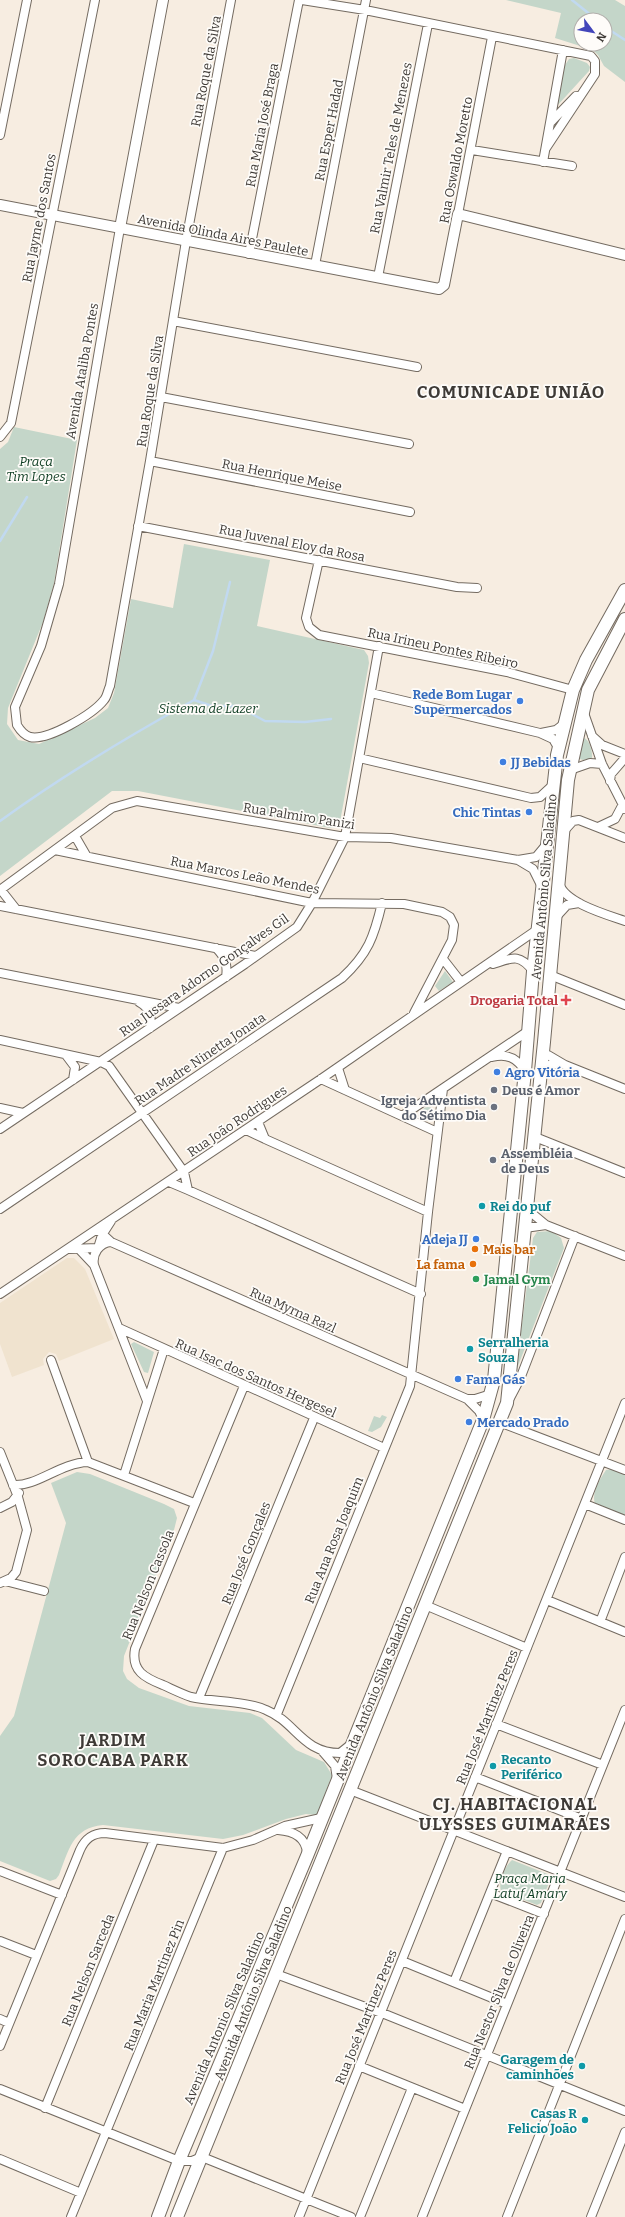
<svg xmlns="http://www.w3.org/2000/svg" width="625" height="2217" font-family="Bitter,serif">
  <rect width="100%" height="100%" fill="#f7ede1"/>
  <path fill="#f0e3cf" d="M67,1258H74L85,1269L114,1339L59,1361L56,1354L49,1352L43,1359L44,1365L12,1377L0,1344V1303Z"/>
  <path fill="#c4d6c9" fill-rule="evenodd" d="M506,0H615L625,6V82L604,66L598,55L593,50L555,38L561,13ZM581,20H605V44H581Z
    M574,58L587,63L590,67L589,71L556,107L565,65L569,59Z
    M14,427L77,440L54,583L43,622L8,708L7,724L18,740L39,744L95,718L108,708L114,693L131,599L173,608L184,544L270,560L257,626L364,650L368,656L369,663L340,822L337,827L330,828L138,791H112L0,876V449L8,442Z
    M584,738C589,739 593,752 592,758L583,760L580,759L578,755Z
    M445,971L453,982L439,991L435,986Z
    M421 1114a7 7 0 1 1 14 0a7 7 0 1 1-14 0Z
    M551,1231L561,1238L564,1248L516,1371L533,1238L537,1232Z
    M134,1342L154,1352L148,1373L144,1372L131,1344Z
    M382,1415L387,1417L381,1427L372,1432L368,1431L374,1416L380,1418Z
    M612,1469L625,1474V1516L595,1504C591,1493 600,1479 606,1470Z
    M77,1472L90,1474L164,1504L174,1509L177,1518L174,1530L124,1656L123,1671L127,1679L139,1688L189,1706L250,1713L262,1718L296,1750L324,1762L332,1775L318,1813L316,1815L306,1814L286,1819L243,1835L223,1839L103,1825C72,1828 69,1850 59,1875L56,1879L50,1881L0,1861V1736L14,1716L66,1523L51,1483Z
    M512,1860L550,1875V1880L541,1903L537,1905L501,1891C498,1882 505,1866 512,1860Z"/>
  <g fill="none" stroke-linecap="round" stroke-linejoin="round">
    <path stroke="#c1d9f0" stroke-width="2.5" d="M572,0L597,20
      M605,27L625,40
      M0,541L27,497
      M194,700L212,706H237L265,721L305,722L331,719
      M0,821C62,776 127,737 194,700L213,651L230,582"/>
    <defs>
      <path id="minor" d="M302,0L365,10L591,56L595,61V74L546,148
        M551,122L576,96
        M0,135L27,0
        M472,150L572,166
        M543,162L563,50
        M458,214L492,37
        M120,228L59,584L41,646L15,707L17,725C20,730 24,735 30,737C48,741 93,714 104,700C107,697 108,690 110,686L150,461L186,241L231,0
        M249,254L299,0
        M315,265L366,0
        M378,277L428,24
        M173,321L417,367
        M161,397L409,444
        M0,437L11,423L95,0
        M150,461L410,512
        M138,526L457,587L477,588
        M319,560L306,618L309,627L319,635L507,672L573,690
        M371,693L540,733L553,739L559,749
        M584,713L602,764L625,809
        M541,733L556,730L564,724
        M592,736L602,745L625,754
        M359,758L531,798L540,797L553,785
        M570,770L590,763L602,764
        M610,781L611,774L625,758
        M598,827L615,819L623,804
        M564,831L573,821L579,820L625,838
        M75,836L86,855
        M55,850L312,903L404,904L442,912L450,917L454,925L452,940L414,1013
        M518,860L533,869L541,885
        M559,883C564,903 608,915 625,921
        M0,890L112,808L137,801L345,837L391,838L518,860L536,857L546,845
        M1,890L16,909
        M0,906L256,956
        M556,917L567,905L579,903
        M216,948C225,957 228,965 226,977
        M443,959L461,982
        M493,964C512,958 519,953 533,971
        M0,973L179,1008
        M550,975L625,1005
        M139,1002C150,1008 152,1016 150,1028
        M0,1040L101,1062L109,1066L184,1172L188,1190L169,1182
        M66,1055L75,1067L73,1080
        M543,1056L548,1055L565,1065L625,1089
        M492,1057C507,1053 517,1058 525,1071
        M541,1073L551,1064H563
        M321,1079L345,1090L338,1068
        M345,1090L437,1132
        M0,1108L23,1113
        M402,1116L528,1031
        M0,1129L245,964L297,927L312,903L345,837L379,646
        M246,1130L265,1139L258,1122
        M535,1137L625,1173
        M265,1139L428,1212
        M188,1190L421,1294
        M0,1209L342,978C368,954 374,937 382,903
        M528,1210L546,1225L625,1256
        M525,1228L546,1225
        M97,1229L111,1242L467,1399L479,1411L483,1419
        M111,1242C99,1243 92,1254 94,1265L147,1401
        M78,1248L94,1265
        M68,1249L98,1248L102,1235L111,1221
        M0,1294L321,1079L538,929
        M119,1328L384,1448
        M51,1360L88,1462
        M244,1386L135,1649C131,1671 145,1678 163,1685C172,1689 182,1694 191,1697C213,1702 247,1701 266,1710C296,1722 302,1753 340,1753L350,1745
        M510,1398L520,1379L575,1236
        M467,1399H475L491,1394
        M499,1422L625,1470
        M0,1452L18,1497L27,1530L16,1572L11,1578L0,1583
        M124,1475L164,1349
        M13,1485C36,1487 60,1463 88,1462L194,1503
        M585,1504L625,1520
        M0,1508L12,1502L19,1493
        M5,1581L44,1591
        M547,1600L625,1632
        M425,1605L527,1648
        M600,1622L625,1557
        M199,1698L314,1418
        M277,1714L410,1386L428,1212L443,1089
        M496,1724L603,1765
        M323,1752L335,1766L337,1779
        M475,1777L582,1819
        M350,1790L625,1897
        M278,1830C293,1831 306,1837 307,1853
        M0,1871L62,1895
        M490,1893L544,1914
        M0,1941L36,1955
        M402,1961L507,2004
        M276,1974L387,2015L625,2111
        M454,1982L507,1851
        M0,2019L9,2023
        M0,2046L80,1850C85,1839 92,1833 105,1833L223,1848L253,1840L285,1826L321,1818
        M359,2066L465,2109
        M0,2089L179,2161H192L202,2157L351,2217
        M45,2108L154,1840
        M0,2159L81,2193
        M71,2217L223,1848
        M299,2217L625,1403
        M360,2217L412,2088
        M422,2217L625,1710
        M507,2217L625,1919
        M591,2217L625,2132"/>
      <path id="tertiary" d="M0,205L439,289L444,285L458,214L625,255
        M120,228L163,0"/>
      <path id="secondary" d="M158,2217L179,2161L307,1856L483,1420L494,1380L525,1071L533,971L557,755L573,690L586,660L625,590
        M177,2217L507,1403L544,1042L568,780L588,690L625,619"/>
    </defs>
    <use href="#minor" stroke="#746b61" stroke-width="10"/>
    <use href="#tertiary" stroke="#746b61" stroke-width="12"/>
    <use href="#secondary" stroke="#746b61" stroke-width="14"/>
    <use href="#minor" stroke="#fff" stroke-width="8"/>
    <use href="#tertiary" stroke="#fff" stroke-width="10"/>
    <use href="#secondary" stroke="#fff" stroke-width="12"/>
  </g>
  <g fill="#3f7fe0" stroke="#fefcf9" stroke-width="1.5">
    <circle cx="520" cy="701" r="4"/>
    <circle cx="503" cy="762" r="4"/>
    <circle cx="529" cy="812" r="4"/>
    <circle cx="497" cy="1072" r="4"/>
    <circle cx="476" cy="1239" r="4"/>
    <circle cx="458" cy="1379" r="4"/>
    <circle cx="469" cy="1422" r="4"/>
  </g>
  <path fill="#e0444e" stroke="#fefcf9" stroke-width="1.5" d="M564 994h4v4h4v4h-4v4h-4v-4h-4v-4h4z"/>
  <g fill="#6b7280" stroke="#fefcf9" stroke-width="1.5">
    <circle cx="494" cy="1090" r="4"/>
    <circle cx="494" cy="1107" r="4"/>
    <circle cx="493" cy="1160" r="4"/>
  </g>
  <g fill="#0f9aa8" stroke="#fefcf9" stroke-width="1.5">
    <circle cx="482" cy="1206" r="4"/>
    <circle cx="470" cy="1349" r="4"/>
    <circle cx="493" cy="1766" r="4"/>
    <circle cx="582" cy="2066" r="4"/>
    <circle cx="585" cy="2120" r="4"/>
  </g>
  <g fill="#e8710a" stroke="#fefcf9" stroke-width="1.5">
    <circle cx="475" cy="1249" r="4"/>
    <circle cx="473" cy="1264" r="4"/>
  </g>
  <circle fill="#2e9e5b" stroke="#fefcf9" stroke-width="1.5" cx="476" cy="1279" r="4"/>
  <g text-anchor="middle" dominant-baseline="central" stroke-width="3.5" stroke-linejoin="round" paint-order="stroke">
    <g font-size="13" fill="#3e3a36" stroke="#fefcf9">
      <text transform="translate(206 71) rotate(-79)">Rua Roque da Silva</text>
      <text transform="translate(262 125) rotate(-79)">Rua Maria José Braga</text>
      <text transform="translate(329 130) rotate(-79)">Rua Esper Hadad</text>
      <text transform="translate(391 148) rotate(-79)">Rua Valmir Teles de Menezes</text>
      <text transform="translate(456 160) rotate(-79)">Rua Oswaldo Moretto</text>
      <text transform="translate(39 218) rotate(-79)">Rua Jayme dos Santos</text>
      <text transform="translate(223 235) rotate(11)">Avenida Olinda Aires Paulete</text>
      <text transform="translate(82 371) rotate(-80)">Avenida Ataliba Pontes</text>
      <text transform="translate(150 391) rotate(-81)">Rua Roque da Silva</text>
      <text transform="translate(282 475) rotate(11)">Rua Henrique Meise</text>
      <text transform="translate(292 543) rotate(11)">Rua Juvenal Eloy da Rosa</text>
      <text transform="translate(443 648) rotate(12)">Rua Irineu Pontes Ribeiro</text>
      <text transform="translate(299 816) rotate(9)">Rua Palmiro Panizi</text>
      <text transform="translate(245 875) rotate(11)">Rua Marcos Leão Mendes</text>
      <text transform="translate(544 887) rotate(-85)">Avenida Antônio Silva Saladino</text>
      <text transform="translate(204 975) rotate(-35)">Rua Jussara Adorno Gonçalves Gil</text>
      <text transform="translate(200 1059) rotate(-34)">Rua Madre Ninetta Jonata</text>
      <text transform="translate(237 1121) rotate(-34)">Rua João Rodrigues</text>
      <text transform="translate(293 1310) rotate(24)">Rua Myrna Razl</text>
      <text transform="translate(256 1378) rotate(24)">Rua Isac dos Santos Hergesel</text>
      <text transform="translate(334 1540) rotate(-68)">Rua Ana Rosa Joaquim</text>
      <text transform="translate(246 1553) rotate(-68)">Rua José Gonçales</text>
      <text transform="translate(148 1585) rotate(-68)">Rua Nelson Cassola</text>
      <text transform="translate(374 1693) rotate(-68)">Avenida Antônio Silva Saladino</text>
      <text transform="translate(487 1717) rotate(-68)">Rua José Martinez Peres</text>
      <text transform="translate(88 1970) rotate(-68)">Rua Nelson Sarceda</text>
      <text transform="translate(154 1985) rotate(-68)">Rua Maria Martinez Pin</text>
      <text transform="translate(499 1992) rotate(-68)">Rua Nestor Silva de Oliveira</text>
      <text transform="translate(253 1993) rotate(-68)">Avenida Antônio Silva Saladino</text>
      <text transform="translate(366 2017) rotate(-68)">Rua José Martinez Peres</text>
      <text transform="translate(224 2018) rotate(-67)">Avenida Antonio Silva Saladino</text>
    </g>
    <g font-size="13" font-style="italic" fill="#0a3a1f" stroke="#fefcf9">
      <text x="36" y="461">Praça<tspan x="36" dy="15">Tim Lopes</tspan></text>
      <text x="208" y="708">Sistema de Lazer</text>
      <text x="530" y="1878">Praça Maria<tspan x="530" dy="15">Latuf Amary</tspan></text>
    </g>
    <g font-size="13" font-weight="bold" fill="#366cbe" stroke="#fefcf9" text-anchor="start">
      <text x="512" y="694" text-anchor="end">Rede Bom Lugar<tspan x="512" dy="15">Supermercados</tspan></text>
      <text x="511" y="762">JJ Bebidas</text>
      <text x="521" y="812" text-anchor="end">Chic Tintas</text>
      <text x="505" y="1072">Agro Vitória</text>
      <text x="468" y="1239" text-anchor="end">Adeja JJ</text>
      <text x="466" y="1379">Fama Gás</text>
      <text x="477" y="1422">Mercado Prado</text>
    </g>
    <g font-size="13" font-weight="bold" fill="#be3a42" stroke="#fefcf9" text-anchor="end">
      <text x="558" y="1000">Drogaria Total</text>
    </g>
    <g font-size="13" font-weight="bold" fill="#5b616d" stroke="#fefcf9" text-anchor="start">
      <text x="502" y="1090">Deus é Amor</text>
      <text x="486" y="1100" text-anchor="end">Igreja Adventista<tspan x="486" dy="15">do Sétimo Dia</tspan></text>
      <text x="501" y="1153">Assembléia<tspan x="501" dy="15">de Deus</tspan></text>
    </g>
    <g font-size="13" font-weight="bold" fill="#0d838f" stroke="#fefcf9" text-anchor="start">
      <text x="490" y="1206">Rei do puf</text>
      <text x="478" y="1342">Serralheria<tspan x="478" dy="15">Souza</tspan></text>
      <text x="501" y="1759">Recanto<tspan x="501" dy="15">Periférico</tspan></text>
      <text x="574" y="2059" text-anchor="end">Garagem de<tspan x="574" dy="15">caminhões</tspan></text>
      <text x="577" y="2113" text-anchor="end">Casas R<tspan x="577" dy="15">Felicio João</tspan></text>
    </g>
    <g font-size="13" font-weight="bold" fill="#c56008" stroke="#fefcf9" text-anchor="start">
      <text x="483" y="1249">Mais bar</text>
      <text x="465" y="1264" text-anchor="end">La fama</text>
    </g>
    <g font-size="13" font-weight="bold" fill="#27864d" stroke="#fefcf9" text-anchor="start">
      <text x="484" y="1279">Jamal Gym</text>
    </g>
    <g font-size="17" font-weight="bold" letter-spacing="1" fill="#3e3a36" stroke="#fefcf9">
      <text x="511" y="392">COMUNICADE UNIÃO</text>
      <text x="113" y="1740">JARDIM<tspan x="113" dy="20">SOROCABA PARK</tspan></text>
      <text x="515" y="1804">CJ. HABITACIONAL<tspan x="515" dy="20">ULYSSES GUIMARÃES</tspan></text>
    </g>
  </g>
  <g transform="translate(593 32) rotate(122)"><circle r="19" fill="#fefcf9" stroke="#b1aeab"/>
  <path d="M0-3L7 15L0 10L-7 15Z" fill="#4245ba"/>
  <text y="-6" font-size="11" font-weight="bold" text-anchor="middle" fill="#3e3a36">N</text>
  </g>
</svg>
